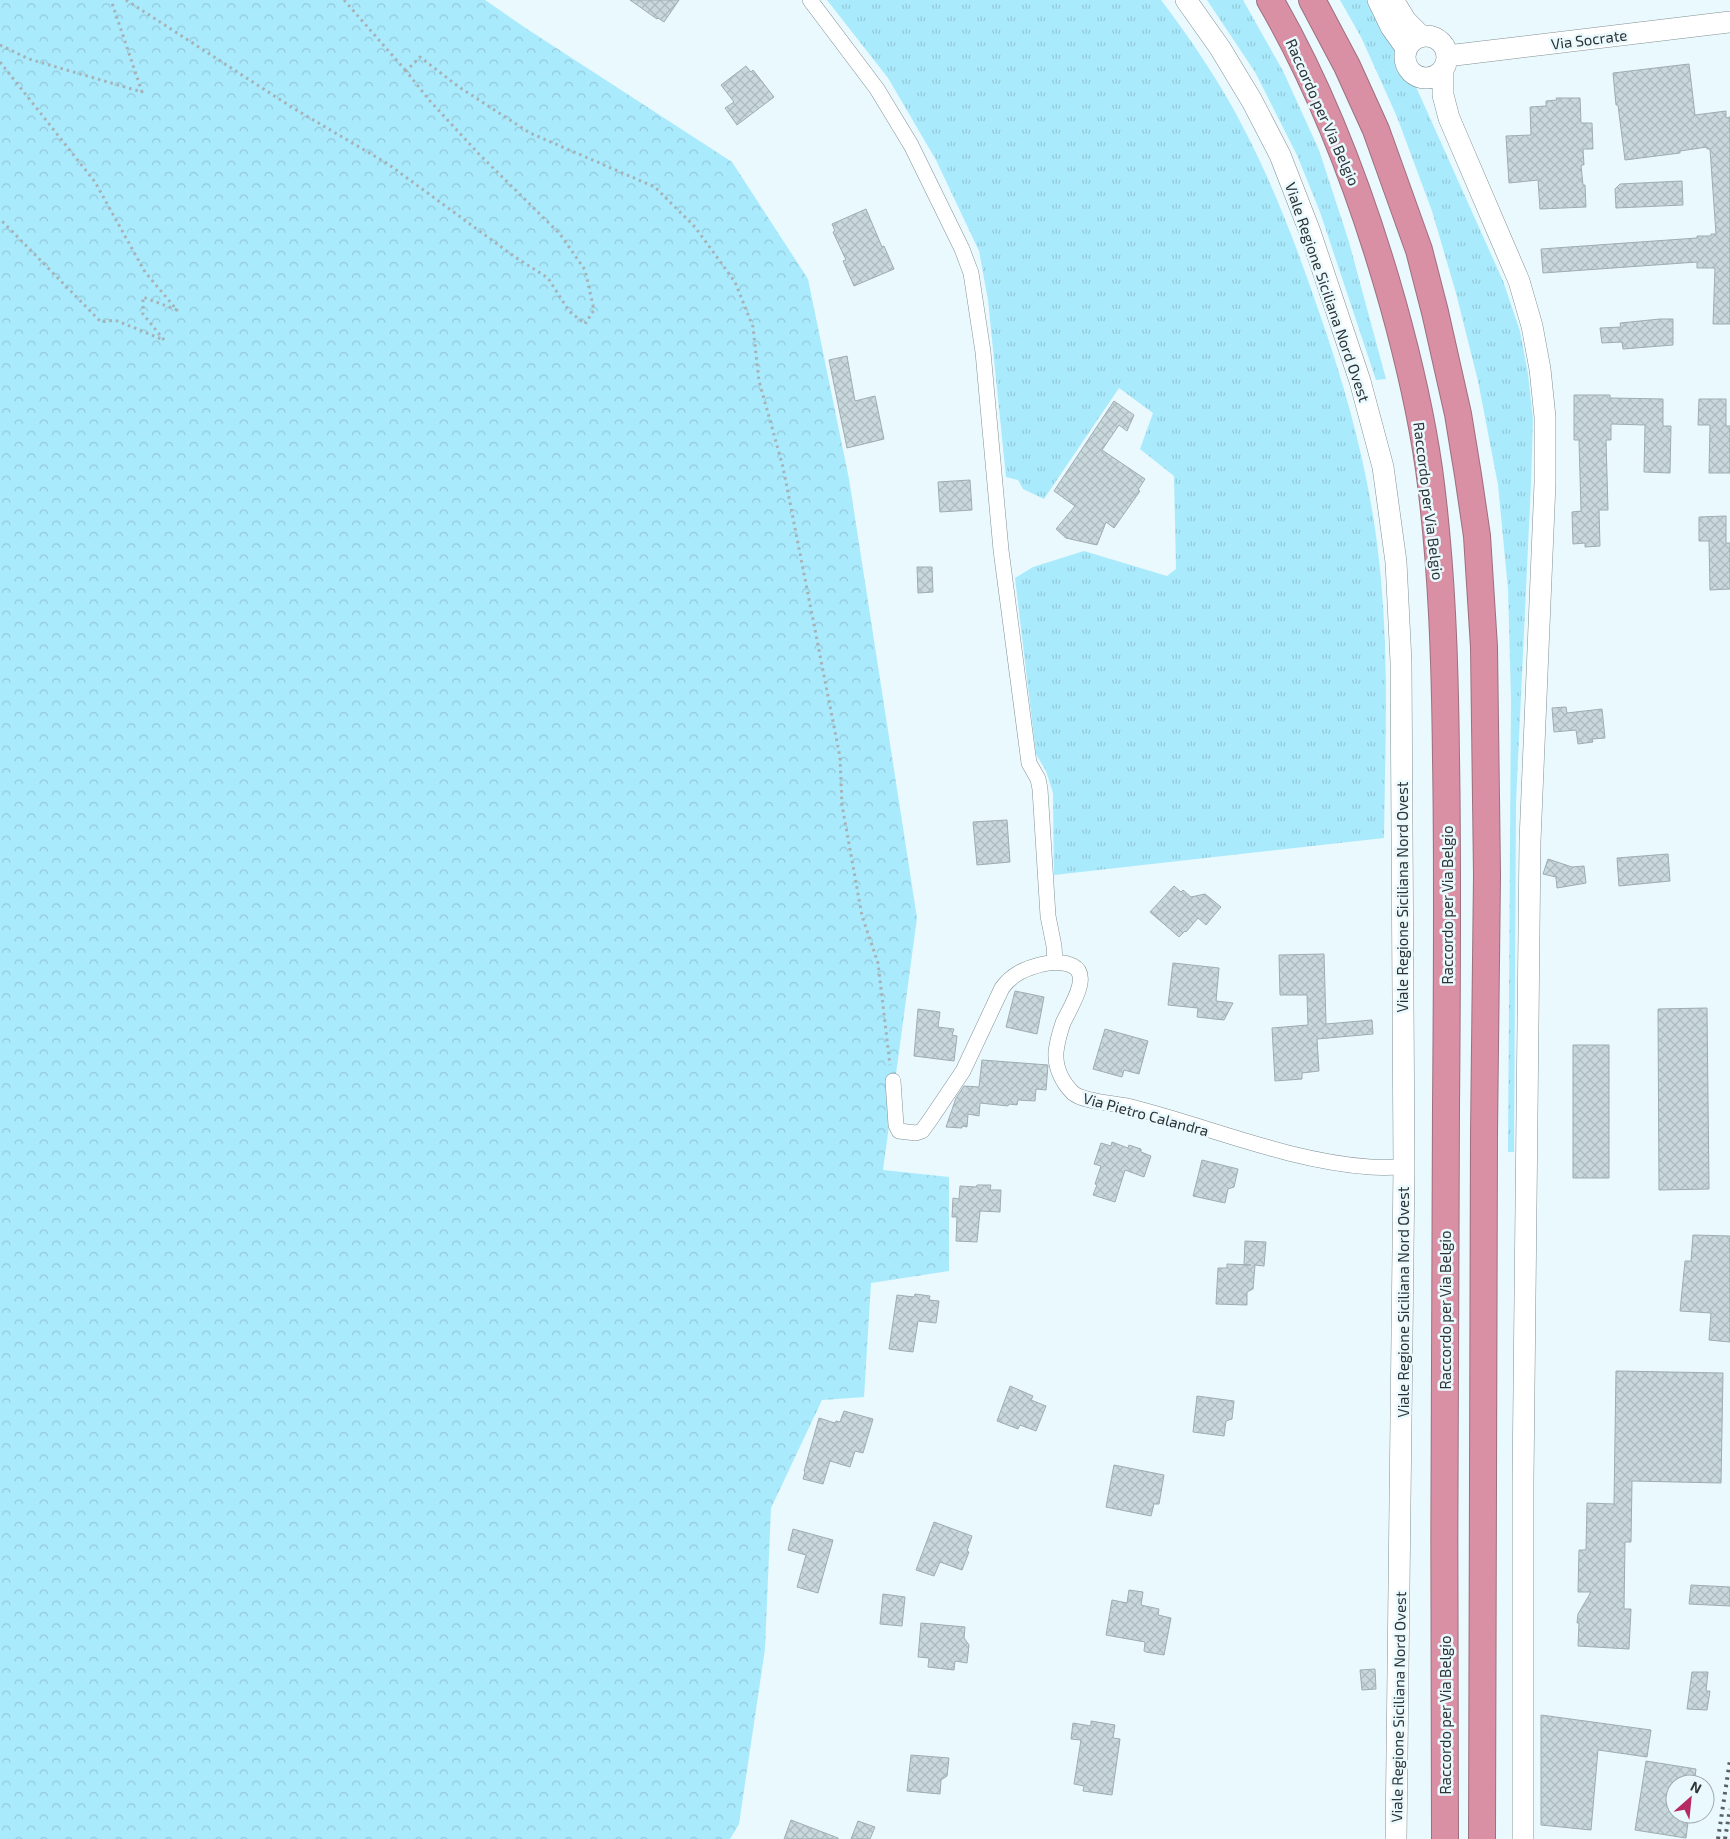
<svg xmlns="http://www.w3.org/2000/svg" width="1730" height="1839" font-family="'Exo 2',sans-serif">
  <defs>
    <pattern id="grass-tufts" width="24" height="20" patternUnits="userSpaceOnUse" patternTransform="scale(1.25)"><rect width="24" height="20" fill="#aaeafd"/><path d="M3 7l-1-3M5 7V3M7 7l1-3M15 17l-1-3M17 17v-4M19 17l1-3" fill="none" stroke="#93c9d9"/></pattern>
    <pattern id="forest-crowns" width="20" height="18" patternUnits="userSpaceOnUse" patternTransform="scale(1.25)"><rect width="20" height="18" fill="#aaeafd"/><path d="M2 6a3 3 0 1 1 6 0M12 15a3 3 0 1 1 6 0" fill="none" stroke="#93c9d9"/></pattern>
    <pattern id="building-cross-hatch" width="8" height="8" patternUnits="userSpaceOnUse" patternTransform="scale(1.25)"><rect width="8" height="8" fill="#c8d8dc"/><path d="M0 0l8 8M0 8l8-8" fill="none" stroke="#acbabd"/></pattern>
  </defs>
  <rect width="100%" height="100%" fill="#e9f9fd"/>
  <path fill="url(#grass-tufts)" d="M827,0H1161C1192,41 1222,85 1245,131C1275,189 1298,250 1319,312C1350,400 1373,487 1381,580C1389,665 1385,752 1384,838L1054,875L1053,793L1046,771L1036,754L1015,578L1033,567L1084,551L1167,576L1176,569L1174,476L1140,449L1153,413L1119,388L1044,499L1023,489L1018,480L1006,477L988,300L979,251L936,160L888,78Z
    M1207,0H1243L1283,71L1319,150L1349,242L1386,379L1376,380L1320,212L1297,155L1255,72Z
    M1340,0H1370L1395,45L1397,58L1403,71L1417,89L1503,281L1520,331L1528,374L1533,419L1531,483L1516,802L1514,1152H1508L1511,699L1508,589L1498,485L1478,381L1456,293L1432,211L1397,117L1361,37Z"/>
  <path fill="url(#forest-crowns)" d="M0,0H485L527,29L732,162L808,279L849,479L917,918L883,1170L949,1177V1271L871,1283L864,1397L822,1400L771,1508L765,1649L739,1824L730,1839H0Z"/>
  <path fill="url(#building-cross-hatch)" stroke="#9fadb2" d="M630,0H679L664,22L658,18L657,19Z
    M1689,64L1695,115L1726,111V118L1730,117V324H1713L1715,268H1697V262L1543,273L1541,249L1697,238V236H1711V234H1716L1710,149H1707V147L1680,151V153L1625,160L1618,105H1616L1613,73Z
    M746,66L751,72L753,70L774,97L737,125L725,108L734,102L721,85Z
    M1556,98H1580L1581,123H1592L1593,149H1583L1584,165H1581L1583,185H1585L1586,207L1540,209L1538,180L1509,183L1506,136L1531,135L1530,107L1546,106V101L1557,100Z
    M1682,181L1683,205L1616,208L1615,189L1620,184Z
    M866,209L882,247L884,246L894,269L854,286L843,261L846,260L833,232L835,231L832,224Z
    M1660,319H1673V345L1623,349L1622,342L1602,343L1600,328L1621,327L1620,323Z
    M847,356L855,401L875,396L884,439L847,448L829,360Z
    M1574,395H1610V398L1663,399V426H1671L1670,473L1644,472L1645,425L1611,424V440H1606L1608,510H1599L1600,546L1585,547V543L1573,544L1572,512L1581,511L1579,440H1574Z
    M1699,399H1726V426H1730V473H1709L1710,425H1698Z
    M1114,401L1134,415L1127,431L1119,425L1102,450L1145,479L1138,490L1140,491L1114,528L1106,522L1097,545L1066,538L1056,529L1075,506L1054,491Z
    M970,480L972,510L940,512L938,482Z
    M1726,516V543H1730V589L1710,590L1709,541H1699V517Z
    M917,567H932L933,592L918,593Z
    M1566,707L1567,713L1602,709L1605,738L1592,739L1593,742L1578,744L1576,730L1554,732L1552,708Z
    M1007,820L1010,862L977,865L973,822Z
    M1668,854L1670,881L1619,886L1617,858Z
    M1548,859L1572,867L1584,866L1586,883L1557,888L1556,877L1543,874Z
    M1174,886L1181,892L1183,890L1191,897L1205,894L1221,907L1206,925L1198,918L1186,932L1185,931L1179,937L1150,912Z
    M1324,954L1326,1024L1372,1020L1373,1034L1317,1039L1319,1071L1302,1073V1079L1275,1081L1272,1028L1308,1025L1307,995H1280L1279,955Z
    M1173,963L1219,968L1216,1001L1233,1003L1224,1020L1197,1017L1198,1008L1168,1005Z
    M1015,991L1044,997L1037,1034L1006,1027Z
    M1707,1008L1709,1189L1659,1190L1658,1009Z
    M918,1009L940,1012L938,1027L954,1029L952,1035L957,1036L954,1061L914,1056Z
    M1105,1029L1148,1041L1139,1074L1124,1070L1122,1077L1093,1069Z
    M1573,1045H1609V1178H1573Z
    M982,1060L1048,1065L1046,1090L1036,1089L1035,1101L1018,1100L1017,1105L1009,1104L1008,1106L980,1103L979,1116L968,1114L967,1127L962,1126V1128L946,1127L956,1098L964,1086L979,1087Z
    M1112,1142L1128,1148L1129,1145L1141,1149V1152L1151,1156L1144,1177L1125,1170L1115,1202L1093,1195L1097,1185L1095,1184L1101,1166L1094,1164L1101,1143L1111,1146Z
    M1202,1160L1238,1169L1234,1187L1228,1189L1225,1203L1193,1196Z
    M977,1185H991L990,1190H1001L1000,1212L980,1211L977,1242L956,1241L957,1217H952L953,1198L959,1199L960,1186L976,1187Z
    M1693,1235L1730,1236V1342L1709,1340L1711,1313L1680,1311L1685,1261H1691Z
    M1245,1241L1266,1242L1264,1266L1255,1265L1253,1289L1247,1292V1305L1216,1304L1218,1268H1227V1264L1251,1265H1244Z
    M915,1294L930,1296L929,1300L939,1301L936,1323L918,1321L913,1352L889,1349L897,1295L914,1297Z
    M1616,1371L1723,1373L1721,1483L1632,1481L1631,1542H1625L1624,1609H1631L1629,1649L1578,1646L1579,1623H1577L1578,1614L1591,1592H1578L1579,1550H1586L1587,1503L1614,1504Z
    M1010,1386L1033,1396L1031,1400L1046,1406L1036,1431L1020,1425L1018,1429L997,1421Z
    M1197,1396L1234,1401L1232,1419L1226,1421L1224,1436L1193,1432Z
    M844,1411L873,1419L863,1453L855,1451L850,1467L830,1461L823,1484L803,1479L805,1472L804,1471L819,1418L835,1423L836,1421L840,1422Z
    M1114,1465L1164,1475L1159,1504H1154L1151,1516L1106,1507Z
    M934,1522L972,1536L967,1551L969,1552L962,1570L940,1562L934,1576L916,1570Z
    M793,1529L833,1540L818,1593L797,1587L806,1555L788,1550Z
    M1691,1585L1730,1587V1606L1689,1604Z
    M1129,1590L1143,1592L1141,1605L1159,1609L1158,1615L1171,1618L1164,1655L1146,1652L1144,1651L1145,1642L1106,1635L1112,1600L1127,1603Z
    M883,1594L905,1597L902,1626L880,1624Z
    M921,1623L965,1627L964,1638L969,1645L967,1663L955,1661L954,1670L928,1667L929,1658L918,1657Z
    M1375,1669L1376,1689L1362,1690L1360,1670Z
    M1692,1672H1708L1706,1691H1710L1707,1710L1687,1709Z
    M1541,1715L1651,1730L1647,1757L1598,1750L1591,1830L1541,1825Z
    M1091,1721L1115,1725L1113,1738L1120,1739L1112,1795L1083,1791L1084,1786L1074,1784L1081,1740L1071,1739L1073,1723L1091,1726Z
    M911,1755L949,1758L947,1776L941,1780L940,1794L907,1791Z
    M1646,1761L1696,1769L1694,1784H1675V1814H1689L1686,1838L1635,1830Z
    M791,1820L838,1838V1839H784Z
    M858,1821L875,1827L870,1839H851Z"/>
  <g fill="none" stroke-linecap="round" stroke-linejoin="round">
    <defs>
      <path id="street" d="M810,0L877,89L911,145L962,249L971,273L983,352L1001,550L1029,763L1038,779L1040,789L1048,916L1054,946L1055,962
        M893,1081L896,1125L899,1131L916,1133L922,1131L930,1120L963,1071L1002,988C1012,974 1026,968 1043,964C1053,962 1063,961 1073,966C1092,976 1069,1009 1063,1023C1060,1032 1057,1042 1056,1052C1055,1067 1062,1082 1073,1093C1085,1103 1119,1103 1135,1108C1213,1128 1289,1161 1370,1167C1381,1168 1393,1167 1404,1167"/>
      <path id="secondary" d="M1186,0L1220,48L1252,101L1280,155L1310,232L1360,381L1383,467L1396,562L1401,662L1404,1167L1396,1839
        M1378,0L1391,27L1406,48
        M1393,0L1406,21L1421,36
        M1405 57a21 21 0 1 1 42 0a21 21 0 1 1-42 0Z
        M1447,56L1730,22
        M1443,70V95L1449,118L1519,281L1532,326L1540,369L1545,417V483L1530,841L1523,1480V1839"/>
      <path id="highway" d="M1270,0C1325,95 1363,198 1393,304C1408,358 1421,413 1429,469C1442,565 1445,662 1446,759C1448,875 1447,991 1446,1107C1444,1351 1444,1595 1445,1839
        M1312,0L1347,66L1376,130L1419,250L1435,312L1458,414L1468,475L1477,536L1484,647L1487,875L1484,1133L1482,1839"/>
    </defs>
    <use href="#street" stroke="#829095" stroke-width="16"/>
    <use href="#secondary" stroke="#829095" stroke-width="22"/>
    <use href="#highway" stroke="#9d6f7d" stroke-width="28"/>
    <path stroke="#a6b2b5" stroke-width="3" stroke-dasharray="2.5 4" stroke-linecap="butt" d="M126,0L293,108L388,164L515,257L548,278L569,311L585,324L594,310L585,270L560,234L478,153L430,101L406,71L420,57L459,87L530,133L655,187L695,227L735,282L753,327L759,381L783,467L840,757L842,805L862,916L878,963L890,1065
      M344,0L406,71
      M0,45L29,59L142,92L111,0
      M0,62L95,182L145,272L177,310L143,297V314L164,340L115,320L101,322L0,219"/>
    <use href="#street" stroke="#fff" stroke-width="15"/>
    <use href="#secondary" stroke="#fff" stroke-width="21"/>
    <use href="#highway" stroke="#d990a4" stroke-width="26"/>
    <path stroke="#596164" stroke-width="4" stroke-dasharray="2.5 5" stroke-linecap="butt" d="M1718,1839L1730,1760
      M1725,1839L1730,1809"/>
  </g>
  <g text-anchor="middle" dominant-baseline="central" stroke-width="5" stroke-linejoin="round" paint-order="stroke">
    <g font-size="15" fill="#2d3335" stroke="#e9f9fd">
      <text transform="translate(1589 39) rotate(-7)">Via Socrate</text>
      <text transform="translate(1323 112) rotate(66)">Raccordo per Via Belgio</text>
      <text transform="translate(1328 292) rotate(71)">Viale Regione Siciliana Nord Ovest</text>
      <text transform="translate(1429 501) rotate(83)">Raccordo per Via Belgio</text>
      <text transform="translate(1402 897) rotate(-90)">Viale Regione Siciliana Nord Ovest</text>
      <text transform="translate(1447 905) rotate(-90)">Raccordo per Via Belgio</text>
      <text transform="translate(1146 1114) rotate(15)">Via Pietro Calandra</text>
      <text transform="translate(1403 1302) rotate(-90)">Viale Regione Siciliana Nord Ovest</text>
      <text transform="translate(1445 1310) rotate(-90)">Raccordo per Via Belgio</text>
      <text transform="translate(1398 1707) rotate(-89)">Viale Regione Siciliana Nord Ovest</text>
      <text transform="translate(1445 1715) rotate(-90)">Raccordo per Via Belgio</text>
    </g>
  </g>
  <g transform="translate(1690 1799) rotate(27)"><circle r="24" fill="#e9f9fd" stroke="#9eaaad"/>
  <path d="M0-4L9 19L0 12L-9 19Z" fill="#b62a62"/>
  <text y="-8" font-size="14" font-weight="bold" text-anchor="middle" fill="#2d3335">N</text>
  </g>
</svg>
